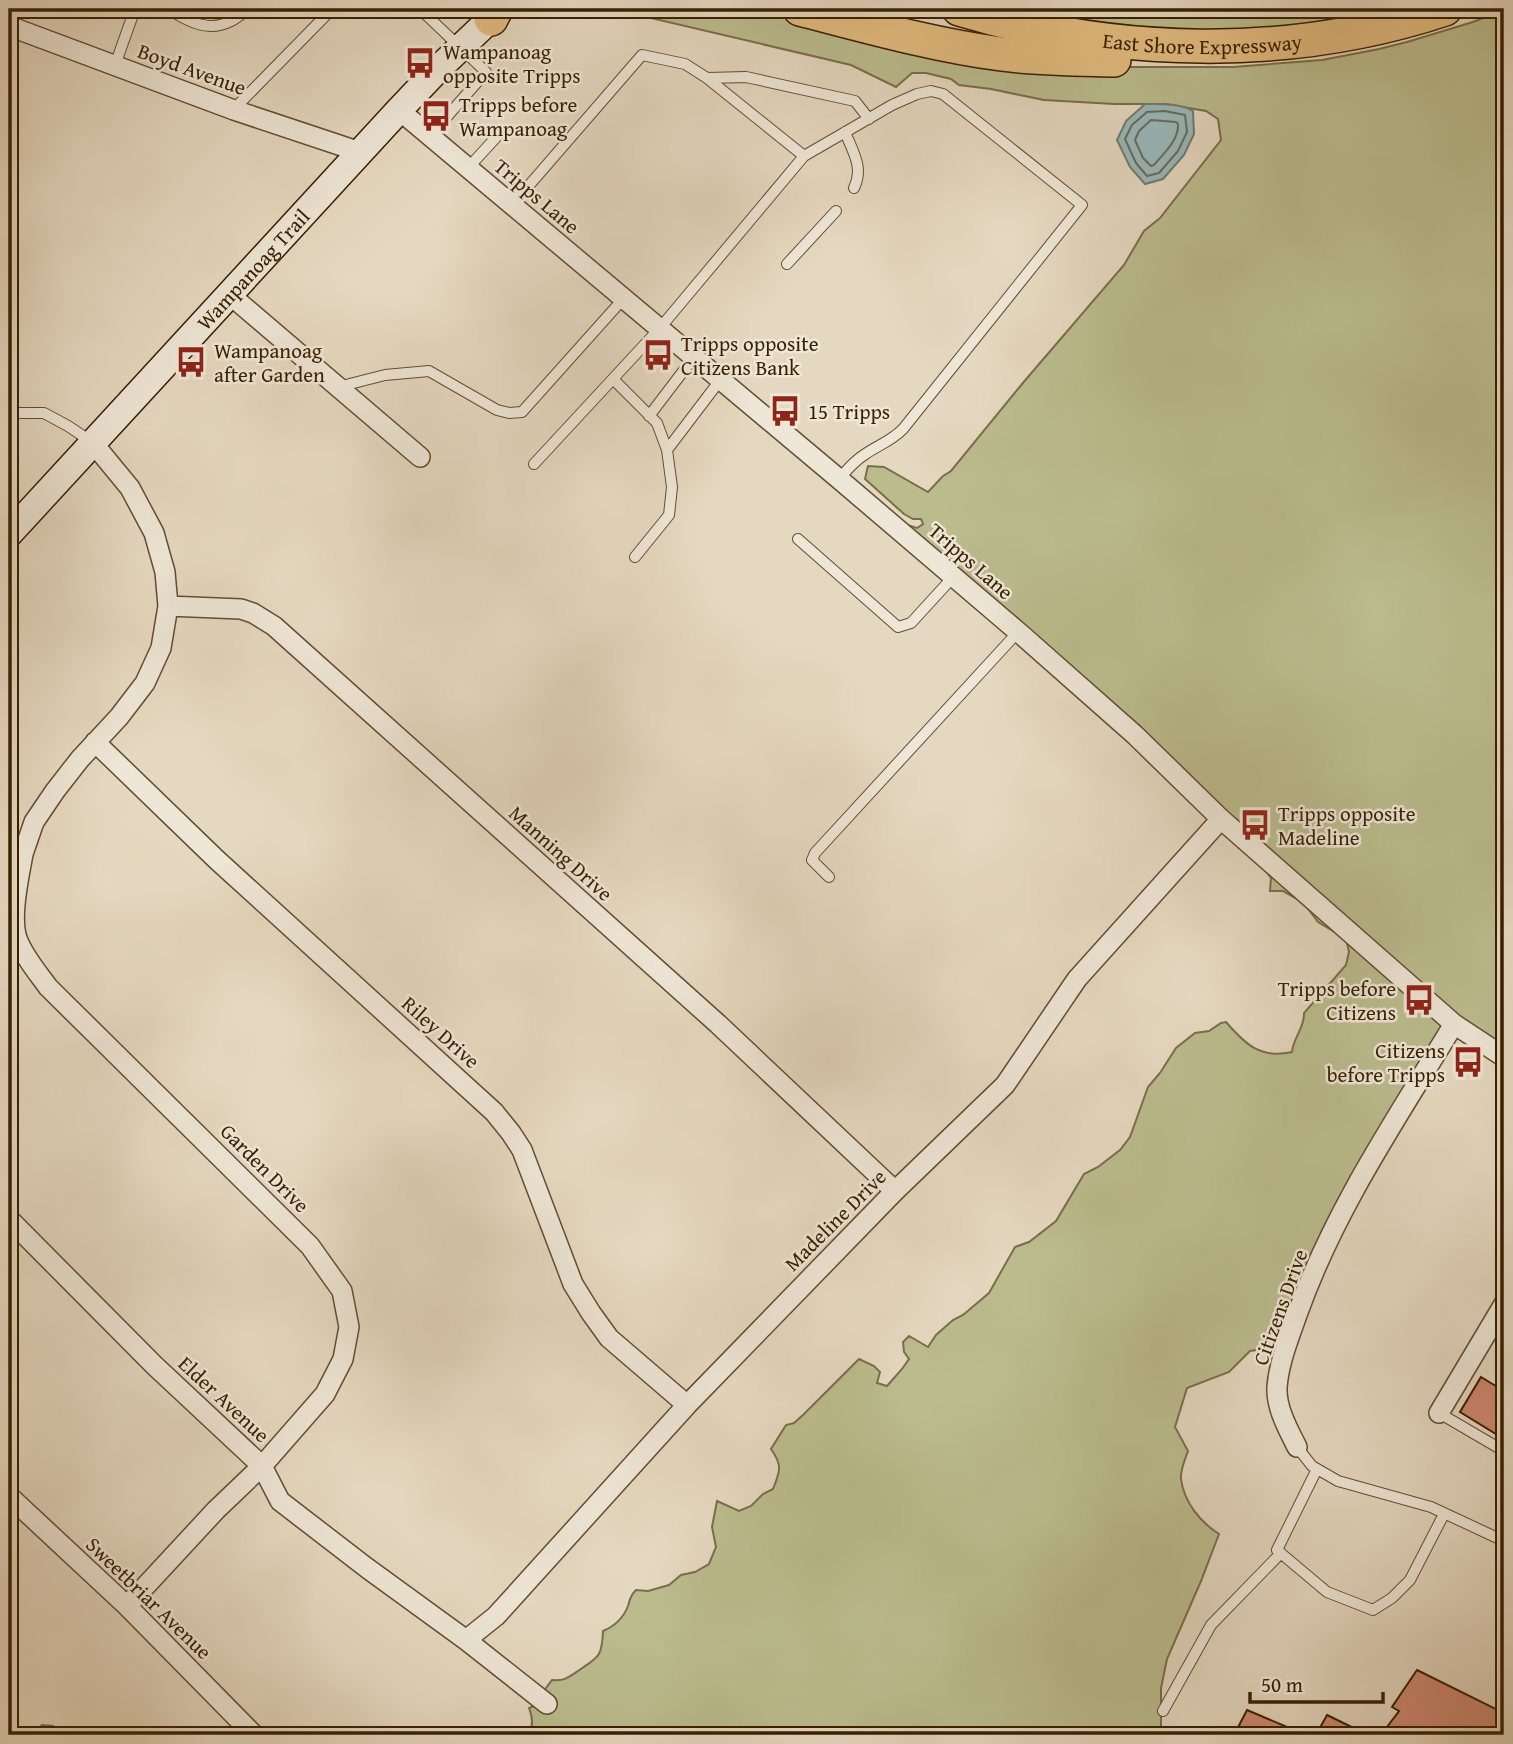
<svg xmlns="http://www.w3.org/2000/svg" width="1513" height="1744" font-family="'Gentium Book Plus',serif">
  <rect width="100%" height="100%" fill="#e5d8c0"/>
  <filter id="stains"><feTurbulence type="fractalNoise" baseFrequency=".00286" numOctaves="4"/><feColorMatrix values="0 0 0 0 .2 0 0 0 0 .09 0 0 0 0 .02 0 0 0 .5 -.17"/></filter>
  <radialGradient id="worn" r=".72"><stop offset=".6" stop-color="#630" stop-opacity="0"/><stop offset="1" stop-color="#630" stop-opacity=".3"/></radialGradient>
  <path fill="#bbbc8e" stroke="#7a6e48" stroke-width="2" d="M621,9H772L931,49L1109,67H1233L1322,60L1379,49L1407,42L1473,22L1504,10V1049L1461,1023L1366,1165L1284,1346L1250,1351L1229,1372L1187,1388L1175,1427L1188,1451C1185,1459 1180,1471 1181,1479C1184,1502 1200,1522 1219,1534L1201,1581L1167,1659L1161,1688V1735H529C533,1725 533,1718 529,1708L542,1703L543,1692L552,1680C564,1681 568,1678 578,1671C598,1657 602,1658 603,1631C615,1626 623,1619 628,1606C630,1599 631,1595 636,1590L648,1591L669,1585L681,1575L695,1572L709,1564L716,1547L712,1527L717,1501L739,1511L751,1506L763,1494L773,1489C780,1471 783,1466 771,1449L786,1425L794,1423L803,1415L859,1359L874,1366L880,1372L877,1383L887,1386L902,1369L909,1359L904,1352L903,1342L909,1336L928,1347L936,1335L953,1320L963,1315L989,1293L1015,1247L1029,1242L1056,1221L1084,1174L1098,1167L1120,1150L1130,1137L1148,1087L1160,1073L1176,1048L1195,1033L1209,1031L1221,1023L1226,1022C1245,1044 1260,1059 1292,1052C1293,1038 1305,1027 1304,1013L1346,965L1349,952L1346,939L1318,922L1303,902L1283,891H1270L1271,878L1225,816L894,521L917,528L923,524L921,519H913L904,514L865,479L868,466L884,467L928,492L943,476L951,471L1022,384L1124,265L1144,231L1160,218L1221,140L1218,119L1206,111L1165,104H1114L1044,100L991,89L959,85L951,79L926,73H912L896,87L851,65L621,11Z
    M1007,9H1404L1324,26L1150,32Z
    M42,1725L53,1726L61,1732V1735H30Z"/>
  <path fill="#99b8bb" stroke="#727b71" stroke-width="2" d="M1145,104C1160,104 1180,103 1193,111L1194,134L1184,155L1163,179L1145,184L1130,167L1117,140L1126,121Z"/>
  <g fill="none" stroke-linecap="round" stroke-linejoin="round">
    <path stroke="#686c5e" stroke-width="2" d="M1165,111L1185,115L1187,132L1178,151L1159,173L1147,176L1136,163L1125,139L1132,125L1147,112Z
      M1151,120L1176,122L1178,124C1179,140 1164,153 1154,165L1151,166L1143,158L1135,140L1139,131Z"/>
  </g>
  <path fill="#cd8870" stroke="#381f01" stroke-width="2" d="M1481,1377L1504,1391V1439L1460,1412Z
    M1417,1670L1504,1713V1735H1381L1399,1711L1392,1707Z
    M1247,1710L1306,1735H1234Z
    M1327,1715L1368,1735H1316Z"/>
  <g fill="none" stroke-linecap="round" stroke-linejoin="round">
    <defs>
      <path id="lane" d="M169,9C197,28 221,35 247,9
        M420,9L486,72L430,136
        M115,65L135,9
        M707,78L746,77L855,101L869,119
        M234,109L332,9
        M845,132C853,152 864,168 854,188
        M804,156L892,105L917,94L931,91L943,94L1082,205L903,429C890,442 878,445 864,455C854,461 847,470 839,479
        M468,168L501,132
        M512,205L642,55L685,64L707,78L804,156L660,328L534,464
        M787,264L836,211
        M613,379L657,423L667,450L672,487L669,515L635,557
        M338,387L385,375L429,371L497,410L509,413L522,412L624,298
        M9,413H44L68,426L92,442
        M649,416L694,357
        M667,450L721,379
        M798,539L898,627L911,623L954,576
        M829,877L812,860L815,853L1018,632
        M1439,1413L1504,1451
        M1297,1447L1312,1466L1338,1481L1431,1507L1504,1541
        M1317,1469L1277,1550L1327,1592L1373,1610L1392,1598L1410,1580L1444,1514
        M1163,1711L1211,1625L1281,1553"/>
      <path id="street" d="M9,26L234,110L360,152
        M399,110L839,479L1023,636L1135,735L1221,819L1454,1024L1504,1057
        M229,294L420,457
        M168,606L241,609L253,613L274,626L718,1024L895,1191
        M95,742L217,860L494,1112L511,1133L522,1150L573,1284L591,1313L609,1338L687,1405
        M23,854C19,877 9,920 18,941C25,958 38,973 48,987L310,1246L342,1291L349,1327L343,1359L325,1394L262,1466L216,1510L127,1606
        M9,856L23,854L34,822L55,791L80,759L119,717L145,683L161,648L168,606L165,572L154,533L130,488L93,443
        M9,1219L155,1366L262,1466L280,1501L367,1568L466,1640L547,1704
        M1439,1413L1504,1304
        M1297,1447C1288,1429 1276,1408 1277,1387C1279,1362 1289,1338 1297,1315C1334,1210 1397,1118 1454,1024
        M9,1496L127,1606L254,1735
        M466,1640L496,1616L687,1405L895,1191L1005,1085L1077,979L1221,819"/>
      <g id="secondary">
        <path id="s1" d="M9,534L399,110L439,68L501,9"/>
      </g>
      <g id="highway">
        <path d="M800,9C866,26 933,45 1001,54C1038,59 1076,59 1114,60"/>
        <path id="s2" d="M959,9C1116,56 1288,61 1445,9"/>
        <path d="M491,19L496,9"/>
      </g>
    </defs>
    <use href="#lane" stroke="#634d31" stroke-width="12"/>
    <use href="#street" stroke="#634d31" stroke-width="22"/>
    <use href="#secondary" stroke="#381f01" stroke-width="29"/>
    <use href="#highway" stroke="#381f01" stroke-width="36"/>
    <use href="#lane" stroke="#eee6d6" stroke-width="10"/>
    <use href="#street" stroke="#eee6d6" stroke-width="19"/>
    <use href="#secondary" stroke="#eee6d6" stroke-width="26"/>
    <use href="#highway" stroke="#e2bc80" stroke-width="33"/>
  </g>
  <defs>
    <symbol id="bus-bare" viewBox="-9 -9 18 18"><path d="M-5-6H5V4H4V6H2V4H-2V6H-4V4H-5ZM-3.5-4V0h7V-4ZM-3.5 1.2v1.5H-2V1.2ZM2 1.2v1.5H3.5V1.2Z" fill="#8f2418" stroke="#eee6d6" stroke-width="2.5" paint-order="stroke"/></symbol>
  </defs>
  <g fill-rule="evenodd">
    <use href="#bus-bare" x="398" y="41" width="44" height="44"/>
    <use href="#bus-bare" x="414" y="94" width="44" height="44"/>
    <use href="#bus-bare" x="636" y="333" width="44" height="44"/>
    <use href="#bus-bare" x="169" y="340" width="44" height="44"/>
    <use href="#bus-bare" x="763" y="389" width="44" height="44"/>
    <use href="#bus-bare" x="1233" y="803" width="44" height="44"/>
    <use href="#bus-bare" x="1397" y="978" width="44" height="44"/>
    <use href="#bus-bare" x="1446" y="1040" width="44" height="44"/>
  </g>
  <g text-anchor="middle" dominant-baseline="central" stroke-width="5" stroke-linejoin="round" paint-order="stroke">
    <g font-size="21" fill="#381f01" stroke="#eee6d6">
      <text stroke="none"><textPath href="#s2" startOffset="247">East Shore Expressway</textPath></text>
      <text transform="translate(192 69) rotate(20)">Boyd Avenue</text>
      <text transform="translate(537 196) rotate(40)">Tripps Lane</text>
      <text stroke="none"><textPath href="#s1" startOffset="360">Wampanoag Trail</textPath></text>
      <text transform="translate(971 561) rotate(41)">Tripps Lane</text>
      <text transform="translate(561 853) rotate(42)">Manning Drive</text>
      <text transform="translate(441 1032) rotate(42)">Riley Drive</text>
      <text transform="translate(265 1168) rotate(45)">Garden Drive</text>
      <text transform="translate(835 1220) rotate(-45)">Madeline Drive</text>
      <text transform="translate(1280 1307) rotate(-70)">Citizens Drive</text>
      <text transform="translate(224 1399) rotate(43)">Elder Avenue</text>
      <text transform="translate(149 1598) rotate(44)">Sweetbriar Avenue</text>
    </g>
    <g font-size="21" fill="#381f01" stroke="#eee6d6" text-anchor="start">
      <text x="443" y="51">Wampanoag<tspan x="443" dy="24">opposite Tripps</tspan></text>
      <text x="459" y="104">Tripps before<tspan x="459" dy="24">Wampanoag</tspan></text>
      <text x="681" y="343">Tripps opposite<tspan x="681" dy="24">Citizens Bank</tspan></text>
      <text x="214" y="350">Wampanoag<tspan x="214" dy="24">after Garden</tspan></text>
      <text x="808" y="411">15 Tripps</text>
      <text x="1278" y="813">Tripps opposite<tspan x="1278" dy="24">Madeline</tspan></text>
      <text x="1396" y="988" text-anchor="end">Tripps before<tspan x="1396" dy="24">Citizens</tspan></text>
      <text x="1445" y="1050" text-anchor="end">Citizens<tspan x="1445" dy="24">before Tripps</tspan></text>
    </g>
  </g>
  <rect width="1513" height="1744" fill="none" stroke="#e5d8c0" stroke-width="35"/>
  <rect x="10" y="10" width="1492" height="1723" fill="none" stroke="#381f01" stroke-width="3.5"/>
  <rect x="18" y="18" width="1478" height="1709" fill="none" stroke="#381f01" stroke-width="2"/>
  <path d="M1250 1692v10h133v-10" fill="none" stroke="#381f01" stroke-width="3.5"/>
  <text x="1261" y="1692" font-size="21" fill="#381f01" stroke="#eee6d6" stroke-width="5" paint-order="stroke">50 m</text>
  <rect width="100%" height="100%" filter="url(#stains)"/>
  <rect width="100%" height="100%" fill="url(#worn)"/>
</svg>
